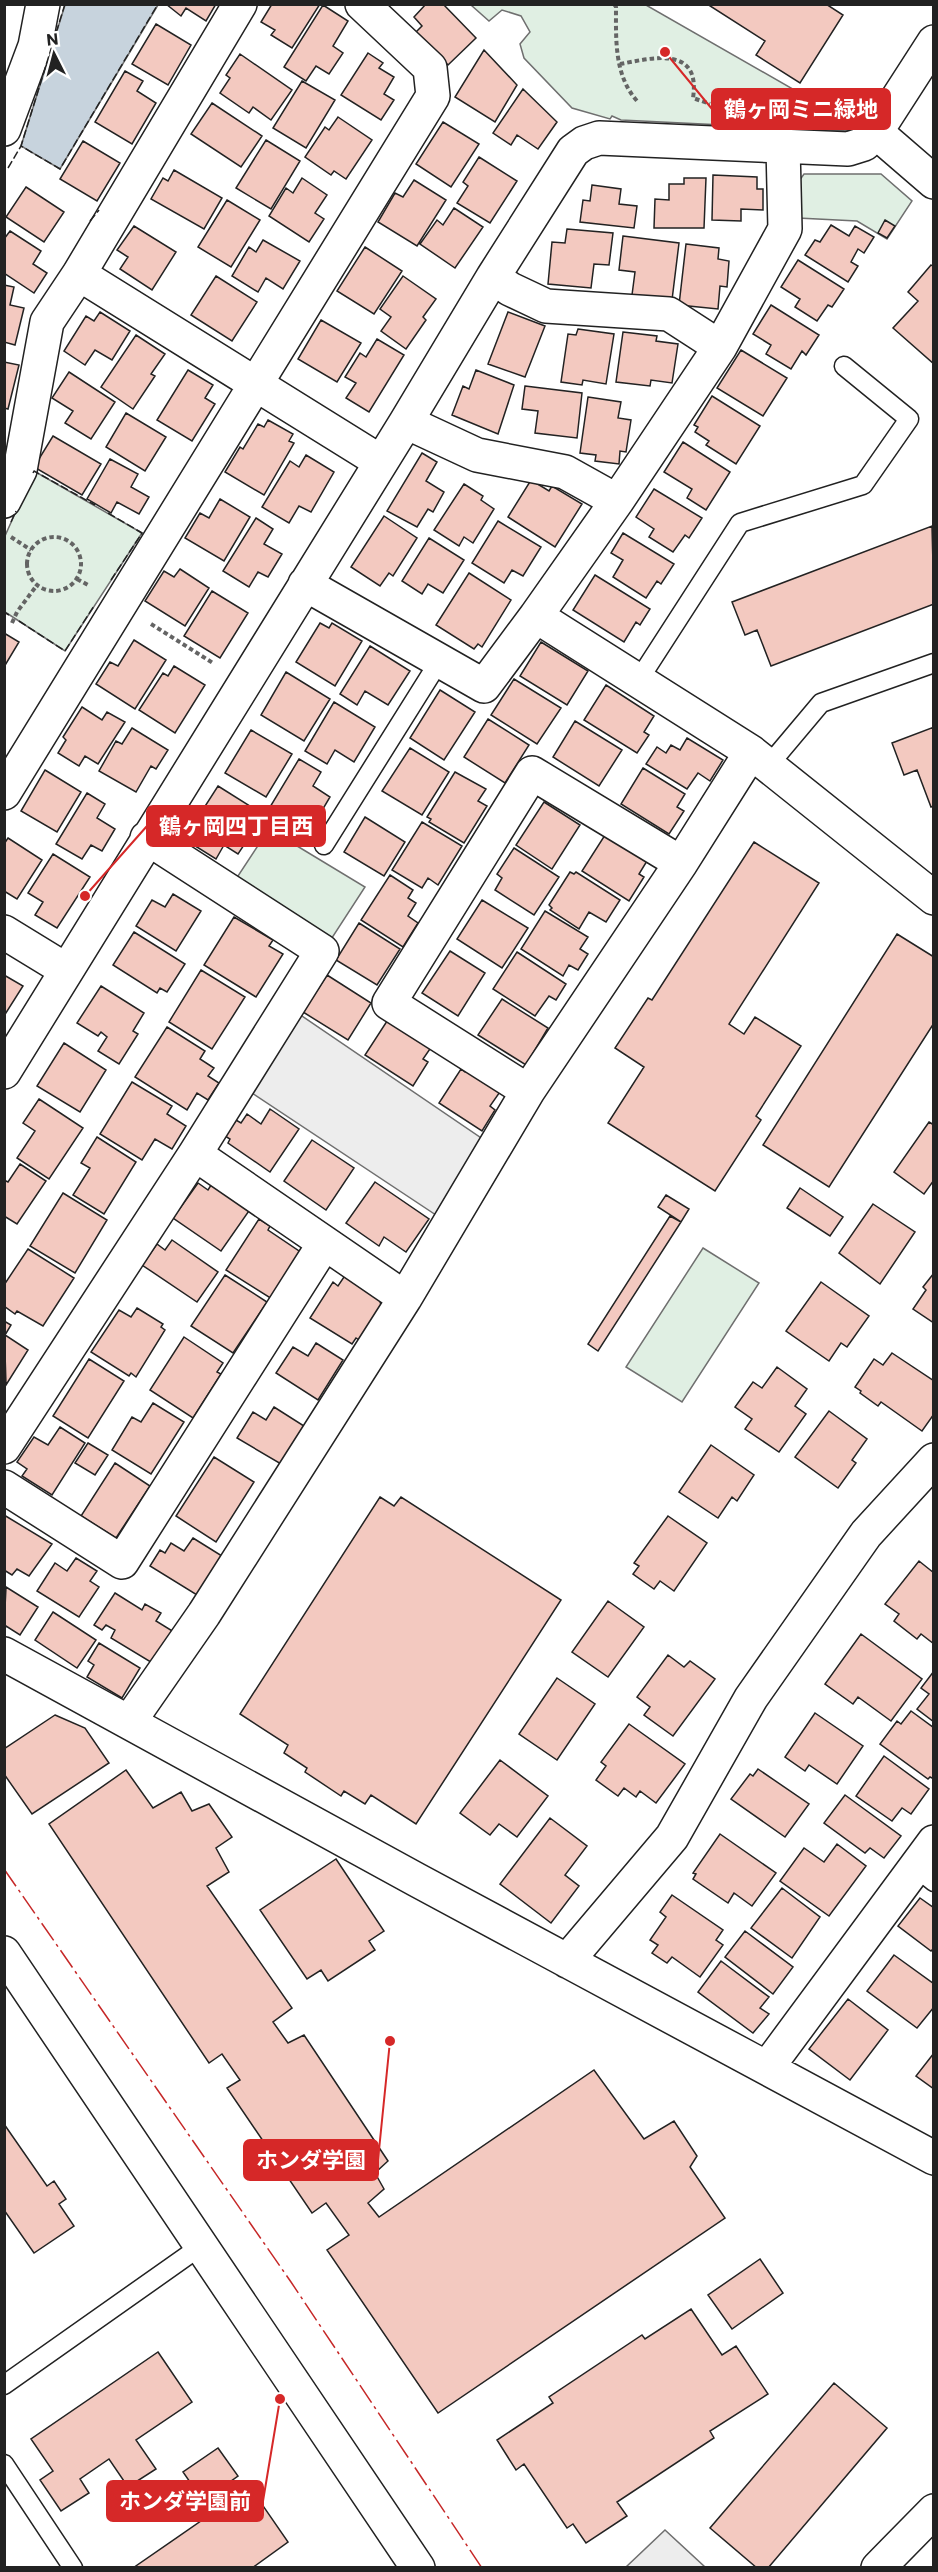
<svg xmlns="http://www.w3.org/2000/svg" width="938" height="2572" font-family="Commissioner,'Noto Sans JP',sans-serif">
  <rect width="100%" height="100%" fill="#fff"/>
  <path fill="#e0efe3" stroke="#6f6f6f" stroke-width="1.5" d="M471,5H646L852,123L848,131L621,120L612,116L610,119L572,108L524,58L520,44L530,32L521,16L502,10L489,21Z
    M804,174H881L912,201L887,239L857,221L798,218L799,181Z
    M34,471L142,533L65,651L5,612V536Z
    M269,829L365,887L328,944L234,882Z
    M703,1248L759,1283L682,1402L626,1367Z"/>
  <path fill="#ededed" stroke="#6f6f6f" stroke-width="1.5" d="M299,1014L487,1142L439,1217L249,1091Z
    M665,2530L705,2567H626Z"/>
  <path fill="#c7d3dd" stroke="#6f6f6f" stroke-width="1.5" d="M65,5H158L60,169L21,146Z"/>
  <path fill="#f3c9c0" stroke="#222" stroke-width="1.5" d="M166,4H216L206,21L186,8L181,16Z
    M272,4H320L292,48L271,35L275,30L261,22Z
    M426,4H443L476,38L448,65L416,32L422,26L414,17Z
    M707,4H826L843,15L800,83L756,55L765,41Z
    M323,5L348,21L333,46L343,53L329,74L316,66L306,81L284,67Z
    M156,24L191,45L168,85L132,64Z
    M484,50L517,85L495,122L455,97Z
    M368,53L383,63L379,68L394,77L384,94L394,100L381,120L341,95Z
    M240,54L292,90L271,120L253,107L249,113L220,93L230,78L226,75Z
    M125,71L143,81L137,91L156,103L132,144L95,122Z
    M302,81L335,100L306,148L273,128Z
    M523,89L557,122L538,149L517,135L511,145L493,133Z
    M212,103L262,136L241,167L191,134Z
    M338,117L372,140L346,179L334,171L331,175L305,157L325,127L329,130Z
    M443,122L479,144L451,187L416,164Z
    M266,140L300,161L271,209L236,188Z
    M83,141L120,163L97,201L60,179Z
    M479,157L517,181L490,223L457,203L468,186L463,182Z
    M174,170L222,198L204,229L151,199L163,178L168,181Z
    M713,175L757,177V189H763V210L741,209V221L712,220Z
    M302,178L327,195L315,213L324,219L309,242L269,216L286,188L293,193Z
    M684,178H706L704,228H654L655,199L669,200V184H684Z
    M414,180L446,200L417,246L378,222L395,193L403,197Z
    M592,185L621,189L619,204L637,206L634,228L580,222L583,200L590,201Z
    M26,187L64,212L44,242L6,217Z
    M227,200L260,220L231,267L198,247Z
    M454,208L483,227L455,268L420,244L437,220L443,225Z
    M885,220L895,226L887,238L878,233Z
    M831,225L849,236L855,226L874,237L864,253L858,249L851,262L858,266L848,282L805,255L815,240L820,242Z
    M134,226L176,252L152,290L120,269L128,257L117,250Z
    M567,229L613,233L609,265L594,264L591,288L548,284L552,242L565,243Z
    M10,231L41,251L33,264L47,273L34,293L4,273V239Z
    M623,236L679,243L672,300L632,295L635,272L619,270Z
    M263,240L300,261L283,289L266,278L258,292L232,276L249,247L256,252Z
    M686,244L719,248L718,259L729,261L727,287L720,286L718,309L679,305Z
    M365,247L402,271L374,314L337,291Z
    M798,260L844,289L832,307L828,305L817,321L795,307L800,299L781,287Z
    M931,265L934,267V364L893,328L918,301L908,292Z
    M216,276L257,302L232,341L191,315Z
    M403,276L436,299L423,317L426,320L406,349L381,331L391,317L380,309Z
    M4,285L14,287L10,305L24,308L15,345L4,342Z
    M771,305L819,335L806,355L802,351L791,369L766,354L771,345L753,334Z
    M100,312L130,331L112,360L95,350L85,365L64,351L86,316L94,321Z
    M508,312L545,326L525,377L488,364Z
    M321,320L361,343L337,382L298,359Z
    M578,329L614,334L606,384L583,380L582,385L561,382L568,334L576,335Z
    M623,332L657,336L656,341L678,344L672,383L651,380L650,386L616,382Z
    M136,335L165,354L151,374L155,376L133,409L101,387Z
    M377,339L404,355L369,412L346,398L356,383L345,377L360,353L366,357Z
    M741,350L787,378L763,416L717,388Z
    M4,362L19,365L8,409L4,408Z
    M188,370L213,385L205,398L215,404L192,441L157,420Z
    M476,370L514,385L498,434L452,415L463,386L469,389Z
    M69,372L115,402L91,439L65,423L73,411L52,398Z
    M525,386L582,393L577,438L535,433L538,411L522,409Z
    M712,396L760,426L736,464L706,445L709,441L695,432L698,427L694,425Z
    M588,397L621,402L618,418L631,420L626,452L620,451L619,464L595,461L596,455L580,453Z
    M126,413L166,437L145,471L106,447Z
    M268,420L293,434L289,441L294,443L264,495L225,472L240,447L243,449L258,424L264,427Z
    M53,436L101,464L82,495L34,467Z
    M683,442L730,472L706,510L687,498L692,489L664,472Z
    M422,453L437,462L426,481L444,492L433,512L428,509L417,527L387,511Z
    M306,455L334,472L311,512L299,506L289,523L262,507L290,461L299,467Z
    M110,459L138,474L131,487L149,497L139,514L117,502L111,513L87,499Z
    M531,480L549,491L552,486L582,504L555,547L508,517Z
    M464,484L483,496L481,500L494,509L473,543L464,537L459,546L434,530Z
    M654,489L702,518L689,538L685,535L673,552L649,537L654,529L636,517Z
    M220,499L250,517L224,561L185,538L200,513L209,518Z
    M384,516L417,538L393,576L389,573L380,586L351,567Z
    M256,518L273,529L264,544L282,554L268,577L258,572L249,587L223,571Z
    M498,521L541,547L523,576L512,570L504,583L472,563Z
    M932,526L934,604L771,666L757,630L745,635L732,602Z
    M623,533L674,564L661,584L657,581L646,598L613,577L623,560L611,553Z
    M429,538L464,560L443,593L428,584L422,594L402,581Z
    M180,569L209,588L185,626L145,601L164,571L174,577Z
    M469,573L511,600L482,647L478,644L474,649L436,625Z
    M595,575L650,609L640,625L636,622L624,642L573,610Z
    M212,591L248,613L220,658L184,636Z
    M320,623L329,628L332,623L362,641L335,686L296,662Z
    M4,633L19,642L4,667Z
    M134,640L166,660L135,709L96,684L110,662L118,666Z
    M541,642L588,671L567,705L520,676Z
    M370,646L410,671L388,705L365,691L357,705L340,694Z
    M174,666L205,685L175,733L139,710L163,673L168,676Z
    M286,672L330,699L304,741L261,715Z
    M514,679L561,708L537,744L491,715Z
    M606,685L654,716L644,732L649,735L637,753L584,720Z
    M440,690L475,712L444,760L410,738Z
    M334,702L375,727L354,762L335,750L327,764L305,751Z
    M82,707L102,720L107,712L125,722L98,764L85,756L79,766L58,753L66,740L63,737Z
    M488,719L529,745L505,783L464,757Z
    M575,721L622,750L599,786L553,757Z
    M934,727V806L931,807L917,770L904,775L892,743Z
    M132,728L168,750L156,769L151,766L136,792L99,771L116,741L122,744Z
    M251,730L292,754L266,797L225,773Z
    M687,738L723,760L710,781L698,773L687,789L646,764L657,747L666,753L671,745L680,750Z
    M410,748L449,772L422,815L382,791Z
    M299,759L321,772L313,786L330,797L307,836L267,812Z
    M643,768L685,794L677,807L684,811L669,834L621,804Z
    M45,770L81,792L57,832L21,811Z
    M455,772L486,789L478,801L487,806L464,843L429,822L431,819L427,817Z
    M218,786L264,815L238,854L224,845L216,859L184,839Z
    M87,793L105,804L97,818L115,829L102,851L91,845L82,859L56,844Z
    M544,802L580,825L552,869L516,845Z
    M365,817L405,842L384,876L344,852Z
    M422,822L462,846L438,885L428,878L422,888L392,870Z
    M605,835L647,861L639,874L644,877L629,901L582,871Z
    M8,838L42,860L17,899L4,891V844Z
    M754,842L819,883L729,1024L744,1034L755,1017L801,1046L756,1116L761,1120L715,1191L608,1123L644,1067L615,1048L648,998L652,1000Z
    M514,848L559,877L534,915L495,890L502,878L497,874Z
    M53,854L90,877L57,928L35,915L43,902L28,893Z
    M570,872L574,874L576,872L620,900L606,922L589,912L579,929L550,910L552,908L549,905Z
    M390,875L413,890L408,898L416,903L408,916L418,923L403,947L361,920Z
    M173,894L201,911L176,951L136,926L152,900L165,907Z
    M482,900L528,928L502,968L457,939Z
    M545,911L588,937L580,949L588,954L578,970L569,965L563,976L521,949Z
    M234,917L273,940L269,946L283,954L256,997L204,965Z
    M359,923L400,949L377,985L336,960Z
    M134,932L185,964L167,992L160,988L157,993L113,965Z
    M897,934L934,957V1023L829,1187L763,1145Z
    M450,951L485,973L458,1016L422,993Z
    M517,952L566,984L556,1000L549,996L535,1016L493,989Z
    M201,970L245,997L212,1049L169,1022Z
    M4,975L23,986L4,1016Z
    M327,975L371,1003L348,1040L303,1012Z
    M101,986L144,1013L133,1031L138,1034L119,1064L98,1051L107,1037L101,1032L98,1036L77,1023Z
    M502,999L548,1028L526,1065L478,1035Z
    M389,1018L432,1046L423,1059L428,1062L413,1086L365,1055Z
    M167,1027L205,1051L200,1059L214,1068L208,1076L219,1083L208,1100L197,1093L187,1110L135,1077Z
    M64,1043L106,1070L80,1112L37,1086Z
    M468,1067L502,1089L490,1106L495,1110L482,1131L439,1103L461,1069L465,1072Z
    M132,1082L172,1106L167,1114L186,1126L172,1149L155,1139L142,1160L100,1134Z
    M39,1099L83,1128L49,1179L17,1158L35,1131L23,1123Z
    M270,1109L299,1129L270,1172L228,1143L230,1139L225,1136L236,1120L241,1123L247,1114L261,1124Z
    M929,1122L934,1125V1180L924,1194L894,1172Z
    M97,1137L136,1162L104,1214L73,1195L90,1168L81,1163Z
    M312,1140L354,1168L326,1210L284,1181Z
    M20,1164L46,1181L17,1224L4,1216V1180L8,1182Z
    M213,1182L251,1208L221,1251L173,1218L198,1183L208,1190Z
    M375,1182L429,1219L406,1252L384,1237L379,1246L346,1223Z
    M800,1188L843,1217L830,1236L787,1208Z
    M63,1193L107,1220L75,1273L30,1246Z
    M666,1195L689,1209L681,1222L658,1207Z
    M873,1204L915,1232L880,1284L839,1253Z
    M670,1216L681,1222L598,1351L588,1344Z
    M259,1219L270,1226L268,1230L302,1253L272,1299L226,1270Z
    M172,1240L218,1272L197,1302L142,1265L157,1244L165,1250Z
    M28,1249L74,1278L43,1326L17,1311L15,1314L4,1306V1285Z
    M934,1273V1323L913,1309L926,1290L923,1287Z
    M346,1274L378,1294L381,1305L359,1340L356,1338L352,1344L310,1318L333,1282L338,1286Z
    M225,1275L267,1302L233,1353L191,1326Z
    M821,1282L869,1316L847,1347L841,1343L829,1361L786,1331Z
    M137,1308L163,1324L161,1327L165,1330L136,1377L131,1373L129,1376L91,1352L119,1310L131,1317Z
    M4,1321L11,1325L5,1335L28,1350L6,1385Z
    M184,1337L223,1363L217,1372L221,1374L193,1418L150,1390Z
    M316,1343L343,1360L318,1400L276,1373L293,1347L308,1356Z
    M892,1353L934,1381V1414L922,1431L881,1402L878,1406L860,1393L861,1391L855,1387L874,1359L883,1365Z
    M89,1359L124,1381L88,1438L53,1416Z
    M777,1367L807,1389L795,1406L806,1414L779,1452L745,1429L752,1419L735,1407L753,1382L762,1388Z
    M153,1403L184,1422L151,1474L112,1450L132,1417L141,1422Z
    M274,1407L304,1426L281,1464L237,1438L253,1412L266,1420Z
    M829,1411L867,1439L852,1460L856,1463L838,1488L795,1457Z
    M60,1427L85,1443L52,1495L22,1476L27,1469L17,1462L34,1437L48,1445Z
    M88,1443L108,1455L95,1475L75,1463Z
    M711,1445L754,1475L737,1501L732,1497L718,1518L679,1492Z
    M214,1457L254,1482L216,1542L176,1516Z
    M115,1463L150,1486L116,1538L81,1516Z
    M380,1497L394,1506L401,1497L561,1600L416,1824L371,1795L365,1804L344,1791L341,1796L305,1772L307,1768L284,1753L288,1745L240,1714Z
    M4,1515L52,1544L29,1576L17,1569L12,1575L4,1570Z
    M668,1516L707,1543L674,1591L660,1581L654,1589L633,1574L639,1566L634,1563Z
    M193,1538L222,1556L197,1595L150,1566L160,1550L165,1553L171,1543L184,1551Z
    M76,1558L97,1571L90,1581L99,1587L79,1617L37,1591L55,1563L67,1571Z
    M919,1561L934,1573V1644L921,1634L917,1639L894,1621L899,1614L885,1604Z
    M6,1587L38,1607L20,1635L6,1626L4,1628Z
    M115,1593L142,1610L145,1604L161,1613L156,1621L174,1632L154,1664L111,1638L115,1630L106,1625L102,1630L94,1625Z
    M608,1601L644,1627L608,1677L572,1652Z
    M53,1612L96,1640L77,1668L35,1640Z
    M861,1634L922,1679L891,1721L858,1697L853,1704L825,1684Z
    M99,1643L140,1668L122,1698L87,1677L94,1665L88,1661Z
    M668,1655L684,1667L690,1661L715,1679L673,1736L644,1715L650,1707L637,1697Z
    M934,1671V1722L917,1709L929,1694L921,1688Z
    M557,1678L595,1704L557,1760L519,1734Z
    M911,1711L934,1728V1779L930,1777L928,1779L880,1744L897,1721L901,1724Z
    M815,1713L863,1746L837,1784L809,1765L805,1771L785,1757Z
    M55,1715L85,1728L109,1763L32,1814L4,1774V1749Z
    M629,1724L685,1764L656,1803L640,1791L636,1797L624,1788L618,1796L596,1780L606,1766L601,1762Z
    M884,1756L929,1789L911,1814L902,1808L892,1821L856,1796Z
    M500,1760L548,1796L517,1837L499,1824L490,1835L460,1813Z
    M758,1769L809,1804L785,1837L731,1799L750,1774L753,1776Z
    M126,1770L153,1808L181,1792L192,1811L209,1804L232,1837L216,1848L229,1872L207,1886L292,2008L273,2022L288,2043L304,2035L388,2161L375,2173L384,2189L368,2203L379,2217L594,2070L644,2139L674,2121L697,2156L690,2167L725,2218L438,2413L327,2250L349,2235L326,2203L312,2213L227,2088L240,2080L222,2054L209,2063L49,1824Z
    M845,1795L901,1836L884,1858L870,1848L865,1853L824,1823Z
    M550,1818L587,1846L565,1875L579,1886L551,1923L500,1884Z
    M720,1834L776,1873L752,1906L734,1893L728,1903L693,1879L696,1874L693,1873Z
    M837,1844L866,1866L829,1916L780,1881L804,1848L824,1862Z
    M336,1859L384,1931L369,1941L375,1950L328,1981L321,1970L307,1979L260,1910Z
    M782,1888L820,1917L792,1958L751,1928Z
    M672,1895L723,1930L716,1940L723,1945L700,1977L672,1957L667,1963L652,1953L658,1945L650,1940L666,1917L660,1912Z
    M920,1898L934,1908V1948L931,1951L898,1926Z
    M745,1931L793,1967L773,1994L725,1957Z
    M894,1955L934,1984V2007L917,2028L867,1991Z
    M721,1961L769,1997L760,2008L769,2014L753,2033L698,1992Z
    M848,1999L888,2030L850,2080L809,2049Z
    M934,2053V2089L916,2076Z
    M4,2124L47,2186L54,2181L66,2199L59,2204L74,2226L34,2253L4,2210Z
    M760,2259L783,2293L732,2329L708,2295Z
    M691,2309L722,2355L736,2346L768,2394L710,2431L714,2438L617,2502L627,2516L586,2543L573,2524L567,2528L524,2464L516,2470L497,2440L553,2403L549,2397L642,2335L645,2339Z
    M158,2352L192,2402L136,2440L156,2469L128,2487L109,2459L80,2479L89,2493L61,2511L40,2480L53,2471L31,2439Z
    M834,2383L887,2428L768,2568H757L710,2528Z
    M218,2448L238,2476L203,2501L183,2472Z
    M250,2487L288,2542L252,2568H133Z"/>
  <g fill="none" stroke-linecap="round" stroke-linejoin="round">
    <defs>
      <path id="service" d="M638,681L740,523L863,485L909,419L844,366
        M768,766L821,703L934,663
        M324,845L440,660
        M915,1867L934,1882
        M4,2385L201,2246
        M4,2464L73,2568"/>
      <path id="minor" d="M4,129L35,46L43,4
        M876,132L934,182
        M79,274L381,462
        M493,277L510,289L546,306L669,314L720,347
        M406,422L477,455L565,472L617,501
        M4,501L20,470L47,322L79,274L240,4
        M305,584L484,686L536,616L751,752L934,898
        M536,616L617,501L720,347L785,229L783,147
        M4,793L433,96L430,68L362,4
        M4,932L66,970
        M4,1072L406,422L493,277L573,151L584,143L599,138L848,149L864,144L876,132L934,42
        M528,1091L389,1003L532,773L681,863
        M195,1154L405,1298
        M4,1447L195,1154L322,951L147,838
        M4,1487L122,1562L324,1244
        M4,1654L417,1880L934,2158
        M129,1722L204,1614L405,1298L528,1091L681,863L751,752
        M567,1961L672,1837L751,1698L866,1534L934,1460
        M767,2068L934,1842"/>
      <path id="tertiary" d="M4,1953L418,2568
        M878,2568L934,2511"/>
    </defs>
    <use href="#service" stroke="#222" stroke-width="21"/>
    <use href="#minor" stroke="#222" stroke-width="36"/>
    <use href="#tertiary" stroke="#222" stroke-width="36"/>
    <path stroke="#646464" stroke-width="4" stroke-dasharray="4.5 3" stroke-linecap="butt" d="M614,4L616,7C616,40 614,76 638,102
      M620,64C652,58 701,45 693,98L710,104
      M27 564a27 27 0 1 1 54 0a27 27 0 1 1-54 0Z
      M11,537L31,550
      M77,579L88,585
      M12,623L17,612L37,585
      M151,624L213,663"/>
    <use href="#service" stroke="#fff" stroke-width="18"/>
    <use href="#minor" stroke="#fff" stroke-width="33"/>
    <use href="#tertiary" stroke="#fff" stroke-width="33"/>
    <path stroke="#222" stroke-width="1.5" stroke-dasharray="8 3" stroke-linecap="butt" d="M65,4L21,146L60,169L158,4
      M8,168L21,146
      M90,221L99,210
      M33,473L34,471L95,505
      M108,513L142,533L111,580
      M11,522L16,511
      M4,612L9,615
      M19,621L65,651L94,606"/>
    <path stroke="#c62828" stroke-width="1.5" stroke-dasharray="21 4.5 3 4.5" stroke-linecap="butt" d="M4,1869L291,2282L482,2568"/>
  </g>
  <path fill="none" stroke="#d62828" stroke-width="2" d="M665 52L712 109M85 896L147 826M390 2041L378 2160M280 2399L263 2501"/>
  <g fill="#d62828" stroke="#fff" stroke-width="2">
    <circle cx="665" cy="52" r="6"/>
    <circle cx="85" cy="896" r="6"/>
    <circle cx="390" cy="2041" r="6"/>
    <circle cx="280" cy="2399" r="6"/>
  </g>
  <g fill="#d62828" stroke="#d62828" stroke-width="2">
    <rect x="712" y="89" width="178" height="40" rx="6"/>
    <rect x="147" y="806" width="178" height="40" rx="6"/>
    <rect x="244" y="2140" width="134" height="40" rx="6"/>
    <rect x="107" y="2481" width="156" height="40" rx="6"/>
  </g>
  <g font-size="22" text-anchor="middle" font-weight="bold" fill="#fff">
    <text x="801" y="117">鶴ヶ岡ミニ緑地</text>
    <text x="236" y="834">鶴ヶ岡四丁目西</text>
    <text x="311" y="2168">ホンダ学園</text>
    <text x="185" y="2509">ホンダ学園前</text>
  </g>
  <rect width="938" height="2572" fill="none" stroke="#222222" stroke-width="12"/>
  <g transform="translate(54 54) rotate(354)" stroke="#ffffff" stroke-width="4.5" paint-order="stroke">
  <path d="M0-4.5L10 22L0 15L-10 22Z" fill="#222222"/>
  <text y="-9" font-size="16" font-weight="bold" text-anchor="middle" fill="#222222">N</text>
  </g>
</svg>
